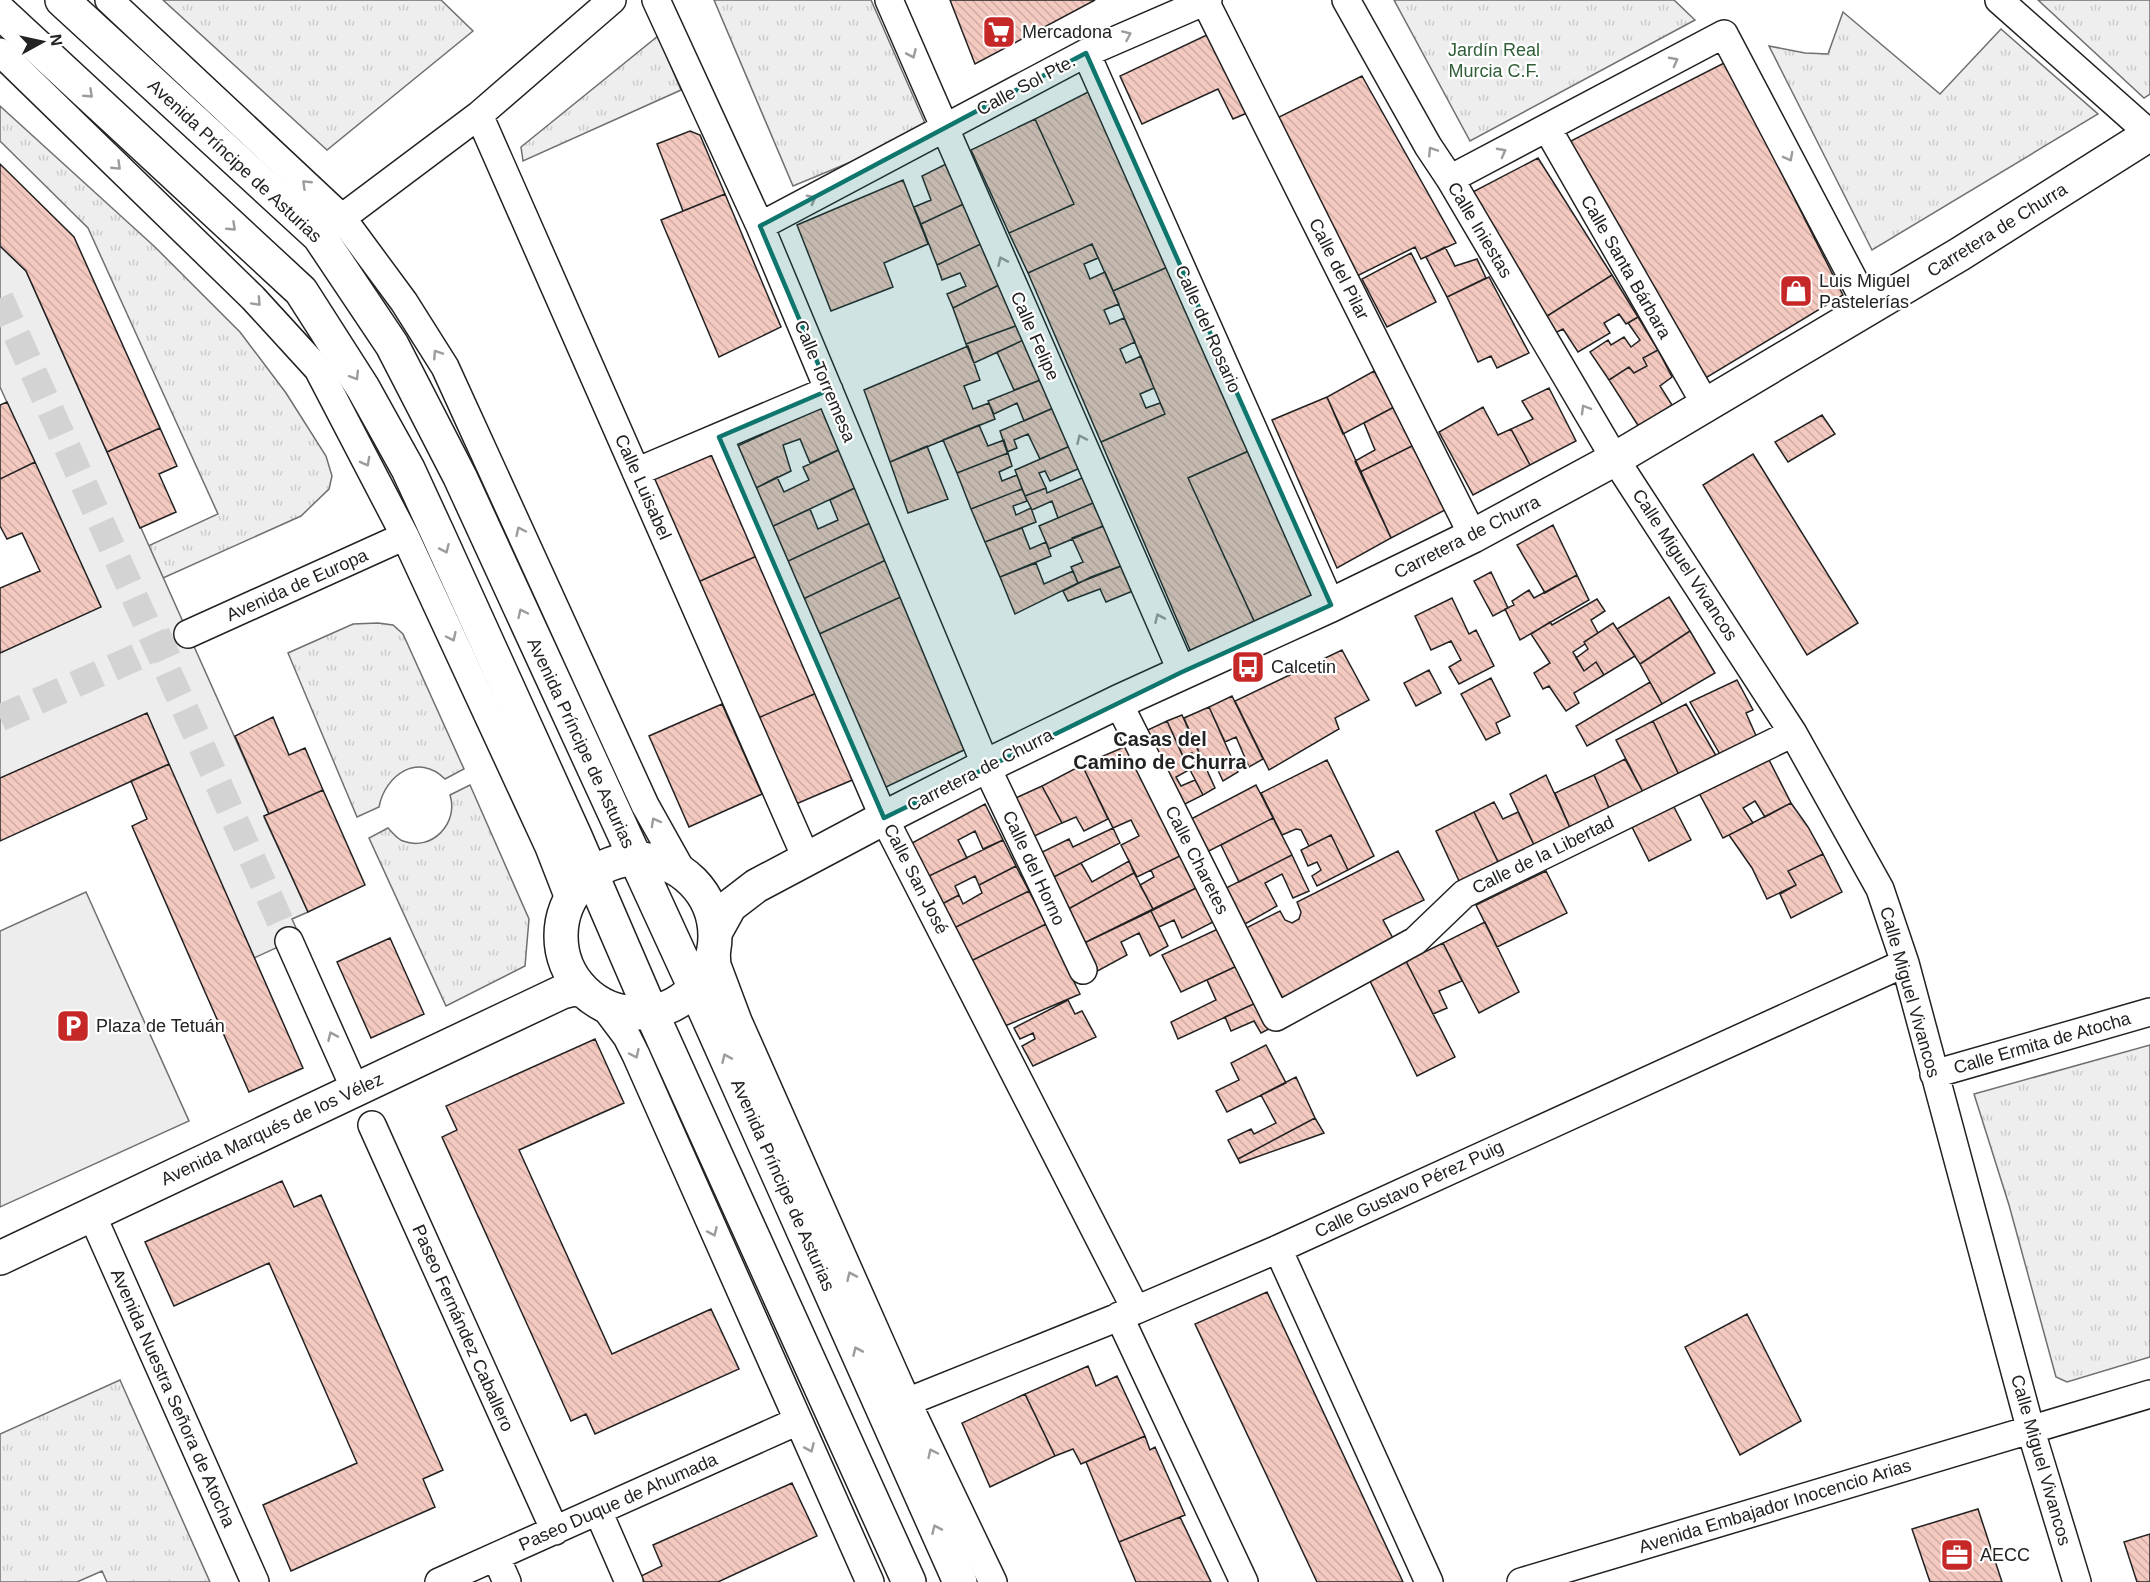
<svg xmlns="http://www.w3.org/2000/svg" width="2150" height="1582" font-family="Arial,sans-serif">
  <defs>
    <pattern id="grass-tufts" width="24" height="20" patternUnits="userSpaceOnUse" patternTransform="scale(1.5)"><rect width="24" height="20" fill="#eee"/><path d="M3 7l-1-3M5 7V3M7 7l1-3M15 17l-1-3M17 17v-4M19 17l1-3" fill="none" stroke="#ccc"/></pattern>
    <pattern id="building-back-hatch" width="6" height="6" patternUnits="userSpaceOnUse" patternTransform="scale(1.5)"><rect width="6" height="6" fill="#f3c9c0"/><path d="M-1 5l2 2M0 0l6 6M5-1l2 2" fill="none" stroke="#d0aca5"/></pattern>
  </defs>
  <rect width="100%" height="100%" fill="#fff"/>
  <path fill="url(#grass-tufts)" stroke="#6f6f6f" stroke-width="1.5" d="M163,0H441L473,31L327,150Z
    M714,0H871L928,130L793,186Z
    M1394,0H1674L1695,20L1470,141Z
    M2038,0H2150V94L2144,98Z
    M1843,12L1940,94L2001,29L2098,114L1872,250L1769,46L1805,53L1828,54Z
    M658,36L681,90L523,161L521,147Z
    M0,106L155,247L240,332L286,393L326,456L332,476L329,489L301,516L163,578L148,546L218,514L88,228L0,141Z
    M378,623L393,625L403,634L464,769L445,779C418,752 385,775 379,807L357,817L288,653L353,624Z
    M470,785L529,919L525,966L446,1006L369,838L388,828C392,832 397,839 403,841C432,852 459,823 450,795Z
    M2150,1045V1357L2067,1382L2056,1377L2009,1205L1974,1094Z
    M120,1380L210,1582H107L102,1571L77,1582H0V1434Z"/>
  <path fill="#ededed" stroke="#6f6f6f" stroke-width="1.5" d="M0,246L26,271L269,814L264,817L308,912L292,919L300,937L254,958L175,779L0,778V653L100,607L0,387Z
    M86,892L189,1121L0,1207V931Z"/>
  <path fill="url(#building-back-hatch)" stroke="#222" stroke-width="1.5" d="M950,0H1095L975,64Z
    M1211,33L1247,113L1233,119L1218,89L1142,124L1120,76Z
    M1726,62L1843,295L1699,382L1563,145Z
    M1362,76L1456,243L1421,259L1415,247L1351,279L1273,120Z
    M1090,91L1170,266L1113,291L1092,244L1028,273L1009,233L1074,204L1035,119Z
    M1035,119L1074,204L1009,233L971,150Z
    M690,131L700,135L725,194L683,211L657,144Z
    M1538,158L1612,275L1544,318L1467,195Z
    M952,161L970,201L921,224L914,207L931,200L922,176Z
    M0,164L74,237L160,428L107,452L26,271L0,246Z
    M903,180L928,244L884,263L893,287L831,311L797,225Z
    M725,194L781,327L719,357L661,220Z
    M970,201L987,241L937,265L921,224Z
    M987,241L1005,282L953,308L947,294L966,286L960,273L942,280L937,265Z
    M1092,244L1098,258L1084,264L1090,279L1105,272L1119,304L1104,310L1110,324L1124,318L1135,342L1120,349L1126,363L1141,356L1154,388L1140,394L1146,408L1160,403L1165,414L1101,442L1028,273Z
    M1445,247L1455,266L1477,259L1486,278L1447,297L1426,257Z
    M1411,253L1436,302L1387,327L1362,279Z
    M1170,266L1253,449L1188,478L1255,623L1191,652L1101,442L1165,414L1113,291Z
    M1612,275L1638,317L1626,324L1619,314L1604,323L1610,333L1578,352L1563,329L1553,334L1544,318Z
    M1489,277L1529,353L1497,368L1491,356L1478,362L1447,297Z
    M1005,282L1024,323L966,344L953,308Z
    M1638,317L1658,350L1643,358L1647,366L1634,373L1629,367L1609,380L1590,352L1608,340L1611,345L1624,337L1631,347L1640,340L1628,323Z
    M1024,323L1030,337L974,363L966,344Z
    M1030,337L1048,377L1014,390L997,352Z
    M968,346L980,380L964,386L973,409L989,403L995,419L890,462L864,390Z
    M1658,350L1672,377L1660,386L1672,405L1639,427L1609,380L1629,367L1634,373L1647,366L1643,358Z
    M1374,371L1394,407L1343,434L1327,397Z
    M1048,377L1060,405L1024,421L1017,403L994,414L988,401Z
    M1549,388L1576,441L1530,465L1511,429L1533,419L1522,401Z
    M1327,397L1391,538L1337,568L1272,420Z
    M7,402L35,462L0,479V405Z
    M1060,405L1077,443L1040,459L1028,434L1014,440L1017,448L1007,452L1000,431Z
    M825,406L843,448L810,463L800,439L783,445L791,471L752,490L733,448Z
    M1394,407L1414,445L1360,472L1355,461L1375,450L1364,423Z
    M1483,407L1498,435L1511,429L1530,465L1473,495L1439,432Z
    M1822,415L1835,434L1788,462L1775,442Z
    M979,425L988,446L1004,440L1008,453L957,473L943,440Z
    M160,428L177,466L159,474L176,512L140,528L107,452Z
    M1077,443L1087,465L1050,481L1045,471L1039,473L1046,488L1025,496L1015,470Z
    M710,445L759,555L698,582L649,472Z
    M1414,445L1447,509L1391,538L1360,472Z
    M927,446L948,499L908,513L890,462Z
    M843,448L859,486L769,528L752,490L777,477L784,492L809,480L803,467Z
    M1253,449L1319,595L1255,623L1188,478Z
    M1008,453L1012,466L999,472L1002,481L1017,475L1022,489L971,509L957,473Z
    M1753,454L1858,623L1807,655L1703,485Z
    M35,462L101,607L0,653V588L40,571L22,533L7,539L0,526V479Z
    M1089,475L1100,500L1058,518L1052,501L1032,510L1025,496L1046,488L1047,493Z
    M859,486L872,522L784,563L769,528L810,509L818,529L838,520L830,500Z
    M1022,489L1027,501L1013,506L1016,515L1031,508L1036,522L985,542L971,509Z
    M1100,500L1110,523L1049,549L1039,526Z
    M872,522L888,559L801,600L784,563Z
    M1112,523L1129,563L1078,583L1071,567L1083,562L1072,538Z
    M1553,525L1577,575L1545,593L1517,545Z
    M1022,528L1030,549L1046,542L1051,556L1000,577L985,542Z
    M759,555L819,692L758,718L698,582Z
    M888,559L905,595L817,635L801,600Z
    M1036,563L1044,584L1073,571L1078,583L1015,614L1000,577Z
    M1129,563L1140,588L1106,602L1100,589L1068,601L1063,591L1091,577Z
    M1491,572L1508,608L1493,616L1474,581Z
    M1577,575L1589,600L1520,640L1505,609L1514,605L1512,601L1529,590L1534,598Z
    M905,595L966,749L884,788L817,635Z
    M1669,597L1690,631L1640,664L1617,629Z
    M1452,598L1469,634L1476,630L1494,666L1459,684L1449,667L1461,660L1451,641L1431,650L1415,616Z
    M1597,599L1605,611L1591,620L1598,633L1584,642L1585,644L1573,652L1584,671L1596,662L1604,675L1574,693L1579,703L1566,711L1549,686L1543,689L1534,673L1550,663L1531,634L1550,622L1552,625Z
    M1613,623L1635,656L1604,675L1596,662L1584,671L1576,658L1588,649L1584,642Z
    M1690,631L1715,673L1662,704L1640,664Z
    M1342,650L1369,700L1335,718L1339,729L1269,770L1235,701Z
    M1429,670L1441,693L1416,706L1404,683Z
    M1491,678L1510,716L1496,723L1500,733L1486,740L1461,694Z
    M1737,680L1753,710L1746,713L1757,738L1721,756L1690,702Z
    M1650,682L1662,704L1587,746L1576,726Z
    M819,692L857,778L796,804L758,718Z
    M1232,696L1263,759L1249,767L1236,737L1225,742L1209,707Z
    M722,704L762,794L689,827L649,736Z
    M1686,704L1718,759L1680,777L1653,721Z
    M1209,707L1238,772L1223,781L1215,764L1206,768L1184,718Z
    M147,713L169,764L0,841V778Z
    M1182,715L1215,788L1203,795L1188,766L1197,761L1192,753L1183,756L1167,721Z
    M273,717L289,755L305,748L323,790L269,814L235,736Z
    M1167,721L1189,770L1176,777L1181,786L1195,780L1203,795L1177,808L1139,734Z
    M1653,721L1680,777L1644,794L1616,740Z
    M1129,745L1184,854L1137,877L1121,845L1139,836L1131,820L1113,828L1082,765Z
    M1766,754L1791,803L1765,817L1755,801L1743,808L1753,823L1723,838L1698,791Z
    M1625,759L1644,794L1610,810L1594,775Z
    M1327,760L1374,856L1348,870L1331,835L1309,846L1301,830L1296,829L1282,835L1261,793Z
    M169,764L303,1068L249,1092L132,826L147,819L131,781Z
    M1082,765L1108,819L1084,831L1076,817L1062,823L1042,786Z
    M1546,775L1571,830L1535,847L1510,794Z
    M1594,775L1610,810L1571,830L1555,793Z
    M1256,785L1273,818L1207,852L1191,819Z
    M1042,786L1062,823L1026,840L1007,802Z
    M323,790L365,885L308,912L264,816Z
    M1494,802L1503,819L1518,812L1535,847L1499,864L1474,812Z
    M1791,803L1808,827L1823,854L1788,871L1796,885L1767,899L1752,868L1729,835Z
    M985,804L1003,840L983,849L975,831L958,840L967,858L929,876L912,843Z
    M1673,805L1691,840L1649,861L1632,827Z
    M1474,812L1499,864L1460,883L1436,831Z
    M1273,818L1292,855L1239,882L1221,845Z
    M1113,828L1120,843L1046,881L1034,856L1069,839L1073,847Z
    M1331,835L1348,870L1317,886L1312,876L1321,870L1317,862L1308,866L1301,850Z
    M1003,840L1016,866L979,885L975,876L955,886L959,895L942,904L929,876Z
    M1398,851L1424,900L1383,920L1395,942L1283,999L1246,928L1280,911L1285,920L1292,923L1299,919L1301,912L1297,902Z
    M1184,854L1200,886L1153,909L1140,885L1154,877L1151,870Z
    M1823,854L1842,892L1791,918L1780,894L1796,885L1788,871Z
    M1292,855L1309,891L1293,898L1282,874L1265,883L1277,906L1245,924L1226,888Z
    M1129,861L1134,873L1061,913L1046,881L1081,863L1092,882Z
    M1016,866L1029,891L954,928L942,904L959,895L963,904L982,893L979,885Z
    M1546,871L1567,913L1497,947L1476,905Z
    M1134,873L1153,909L1078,946L1061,913Z
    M1200,886L1217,920L1182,938L1174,920L1159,927L1151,911Z
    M1029,891L1046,924L971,961L954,928Z
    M1151,911L1168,946L1150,956L1139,933L1121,942L1127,955L1092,974L1078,946Z
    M1485,922L1519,992L1479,1013L1443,943Z
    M1046,924L1080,994L1005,1026L971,961Z
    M1220,928L1239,965L1181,992L1162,955Z
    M390,938L424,1014L371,1038L337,962Z
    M1443,943L1462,981L1439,991L1447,1008L1433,1014L1406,961Z
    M1406,961L1455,1057L1417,1076L1369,979Z
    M1239,965L1258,1002L1178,1039L1171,1022L1216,1000L1207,980Z
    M1068,1000L1075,1014L1082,1011L1096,1037L1033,1066L1022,1046L1035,1039L1033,1033L1020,1039L1014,1028Z
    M1258,1002L1271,1028L1261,1033L1254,1021L1231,1031L1225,1017Z
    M595,1039L624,1103L519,1150L612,1354L711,1309L739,1369L595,1434L586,1414L571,1421L442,1137L457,1130L446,1106Z
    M1266,1045L1286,1083L1227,1112L1216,1091L1239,1080L1231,1063Z
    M1296,1077L1315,1118L1238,1159L1228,1140L1251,1129L1254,1134L1276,1123L1261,1095Z
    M1315,1118L1324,1133L1240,1163L1238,1159Z
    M282,1181L294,1207L321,1195L443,1470L423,1479L435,1507L291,1571L263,1505L357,1463L269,1263L174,1306L145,1242Z
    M1267,1292L1403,1582H1317L1195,1324Z
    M1747,1314L1801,1421L1740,1455L1685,1347Z
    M1088,1366L1096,1386L1117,1376L1145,1436L1081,1464L1073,1449L1055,1456L1025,1394Z
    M1025,1394L1055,1456L990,1487L962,1423Z
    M1145,1436L1150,1450L1155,1447L1185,1515L1119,1542L1086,1462Z
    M792,1483L817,1536L718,1582H644L641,1576L662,1566L653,1545Z
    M1978,1509L2002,1582H1930L1912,1529Z
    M1180,1517L1211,1582H1136L1119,1542Z
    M2150,1534V1582H2137L2124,1542Z"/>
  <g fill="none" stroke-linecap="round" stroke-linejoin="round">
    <path stroke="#d3d3d3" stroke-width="27" stroke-dasharray="27 14" stroke-linecap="butt" d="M0,298L289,941
      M0,718L188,634"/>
    <defs>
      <path id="street" d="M109,0L342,218L404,302L445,367L645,805L683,873
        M656,0L760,226L986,766L1083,970
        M889,0L1182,672
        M1346,0L1428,146L1450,179L1615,459L1793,733L1880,889L1905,963L2031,1431L2077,1582
        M1999,0L2150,134
        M1205,1L1473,536
        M0,52L253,298L318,369L405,536L549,847L570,901
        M1086,53L1331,605
        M479,115L807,860
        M1547,128L1706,405
        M1450,179L1724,34L1869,309
        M760,226L1086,53L1208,0
        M327,229L479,115L612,0
        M719,437L884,818L1136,1310
        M636,472L829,390
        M188,634L405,536
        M1118,702L1276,1017L1415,941L1464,894L1793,733
        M715,939L717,965L738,1021L907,1402L993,1582
        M289,941L355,1089
        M603,1005L627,1037L636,1055L870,1582
        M1934,1074L2150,1012
        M372,1125L555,1531
        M92,1215L255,1582
        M1278,1249L1429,1582
        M1119,1316L1244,1582
        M907,1402L1136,1310L1278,1249L1905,963
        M598,1511L629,1582
        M496,1557L507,1582
        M439,1582L798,1421
        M1521,1582L2150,1394"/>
      <path id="secondary" d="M62,0L319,236L392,345L460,477L695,988L960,1582
        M0,12L301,291L363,388L408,469L438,534L575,836L651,1012L909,1582
        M561 936a77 77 0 1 1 154 0a77 77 0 1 1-154 0Z
        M715,933L730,906L756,886L884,818L986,766L1118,702L1331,605L1473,536L1615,459L1960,254L2150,134
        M0,1258L562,992L574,989L583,991"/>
    </defs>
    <use href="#street" stroke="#222" stroke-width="30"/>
    <use href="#secondary" stroke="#222" stroke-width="36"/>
    <use href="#street" stroke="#fff" stroke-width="27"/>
    <use href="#secondary" stroke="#fff" stroke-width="33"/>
  </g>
  <defs><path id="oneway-chevron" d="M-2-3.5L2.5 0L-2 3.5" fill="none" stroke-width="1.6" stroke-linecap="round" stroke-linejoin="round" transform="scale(1.5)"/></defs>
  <g stroke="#9c9c9c">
    <use href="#oneway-chevron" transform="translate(1127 35) rotate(-24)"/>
    <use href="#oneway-chevron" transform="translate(912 54) rotate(66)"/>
    <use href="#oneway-chevron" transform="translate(1674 61) rotate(-28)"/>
    <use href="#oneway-chevron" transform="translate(89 94) rotate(43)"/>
    <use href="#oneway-chevron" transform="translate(1432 151) rotate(-123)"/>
    <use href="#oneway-chevron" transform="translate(1502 152) rotate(-28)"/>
    <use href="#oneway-chevron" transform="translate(1789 157) rotate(62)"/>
    <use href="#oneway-chevron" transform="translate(117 166) rotate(44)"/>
    <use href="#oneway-chevron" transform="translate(306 184) rotate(-136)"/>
    <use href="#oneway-chevron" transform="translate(812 199) rotate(-28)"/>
    <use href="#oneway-chevron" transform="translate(232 227) rotate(43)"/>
    <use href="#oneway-chevron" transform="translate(1002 261) rotate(-114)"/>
    <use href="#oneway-chevron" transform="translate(257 302) rotate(47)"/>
    <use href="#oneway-chevron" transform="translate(437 354) rotate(-123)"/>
    <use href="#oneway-chevron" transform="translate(355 376) rotate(58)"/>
    <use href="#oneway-chevron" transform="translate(1585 409) rotate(-120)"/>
    <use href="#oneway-chevron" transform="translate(1081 439) rotate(-114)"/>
    <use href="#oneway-chevron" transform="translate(366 462) rotate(62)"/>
    <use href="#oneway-chevron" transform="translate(520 531) rotate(-115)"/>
    <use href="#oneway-chevron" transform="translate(445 549) rotate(66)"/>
    <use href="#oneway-chevron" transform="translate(522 613) rotate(-115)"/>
    <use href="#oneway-chevron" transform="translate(1159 618) rotate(-114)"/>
    <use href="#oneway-chevron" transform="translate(452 637) rotate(65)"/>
    <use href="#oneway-chevron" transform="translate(655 822) rotate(-119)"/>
    <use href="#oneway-chevron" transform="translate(332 1036) rotate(-114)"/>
    <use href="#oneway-chevron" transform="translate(635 1054) rotate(65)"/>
    <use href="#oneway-chevron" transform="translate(726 1058) rotate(-114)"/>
    <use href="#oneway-chevron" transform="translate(713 1232) rotate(66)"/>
    <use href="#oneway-chevron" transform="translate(851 1276) rotate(-114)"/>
    <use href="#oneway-chevron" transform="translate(857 1351) rotate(-114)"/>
    <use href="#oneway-chevron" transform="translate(810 1448) rotate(66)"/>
    <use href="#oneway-chevron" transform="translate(932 1453) rotate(-115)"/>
    <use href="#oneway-chevron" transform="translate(936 1529) rotate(-114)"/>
  </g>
  <path fill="#0f766e" fill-opacity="0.2" stroke="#0f766e" stroke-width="4.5" stroke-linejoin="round" d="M1086,53L1331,605L1182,672L884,818L719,437L829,390L760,226Z"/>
  <defs>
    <symbol id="supermarket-square" viewBox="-11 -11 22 22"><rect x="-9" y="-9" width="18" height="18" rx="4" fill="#c62828" stroke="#fff"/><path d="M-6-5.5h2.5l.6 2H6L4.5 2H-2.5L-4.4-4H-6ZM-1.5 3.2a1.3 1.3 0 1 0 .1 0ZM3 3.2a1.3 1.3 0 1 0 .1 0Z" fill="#fff"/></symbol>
    <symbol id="shop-square" viewBox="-11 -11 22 22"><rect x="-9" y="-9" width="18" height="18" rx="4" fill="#c62828" stroke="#fff"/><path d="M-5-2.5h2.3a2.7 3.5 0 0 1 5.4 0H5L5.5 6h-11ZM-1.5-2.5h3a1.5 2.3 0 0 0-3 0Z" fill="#fff"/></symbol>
    <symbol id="bus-square" viewBox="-11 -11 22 22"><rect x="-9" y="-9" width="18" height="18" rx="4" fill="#c62828" stroke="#fff"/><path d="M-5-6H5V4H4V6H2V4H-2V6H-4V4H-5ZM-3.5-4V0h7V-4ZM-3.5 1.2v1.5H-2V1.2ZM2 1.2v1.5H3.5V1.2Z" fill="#fff"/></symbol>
    <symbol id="parking-square" viewBox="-11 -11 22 22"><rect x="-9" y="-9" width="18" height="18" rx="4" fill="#c62828" stroke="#fff"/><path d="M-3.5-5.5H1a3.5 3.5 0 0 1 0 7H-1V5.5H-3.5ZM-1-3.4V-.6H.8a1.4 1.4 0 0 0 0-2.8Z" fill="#fff"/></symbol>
    <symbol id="office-square" viewBox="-11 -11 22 22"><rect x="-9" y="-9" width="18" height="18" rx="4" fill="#c62828" stroke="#fff"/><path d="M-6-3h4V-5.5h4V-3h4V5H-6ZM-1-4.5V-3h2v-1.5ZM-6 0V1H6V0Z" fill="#fff"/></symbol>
  </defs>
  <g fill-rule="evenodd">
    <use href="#supermarket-square" x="980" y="13" width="38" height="38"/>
    <use href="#shop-square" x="1777" y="272" width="38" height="38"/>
    <use href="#bus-square" x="1229" y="648" width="38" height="38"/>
    <use href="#parking-square" x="54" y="1007" width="38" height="38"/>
    <use href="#office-square" x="1938" y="1536" width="38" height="38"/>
  </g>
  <g text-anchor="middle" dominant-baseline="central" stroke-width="4.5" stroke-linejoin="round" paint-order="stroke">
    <g font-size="18" fill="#222" stroke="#fff" text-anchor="start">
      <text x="1022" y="32">Mercadona</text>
      <text x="1819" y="281">Luis Miguel<tspan x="1819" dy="21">Pastelerías</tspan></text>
      <text x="1271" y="667">Calcetin</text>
      <text x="96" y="1026">Plaza de Tetuán</text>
      <text x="1980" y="1555">AECC</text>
    </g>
    <g font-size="18" fill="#2f5e38" stroke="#fff">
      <text x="1494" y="50">Jardín Real<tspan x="1494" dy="21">Murcia C.F.</tspan></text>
    </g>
    <g font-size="18" fill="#222" stroke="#fff">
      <text transform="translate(1026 85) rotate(-28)">Calle Sol Pte.</text>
      <text transform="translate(235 161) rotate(43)">Avenida Príncipe de Asturias</text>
      <text transform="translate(1480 230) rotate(59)">Calle Iniestas</text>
      <text transform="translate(1997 230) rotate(-32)">Carretera de Churra</text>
      <text transform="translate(1626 267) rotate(60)">Calle Santa Bárbara</text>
      <text transform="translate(1339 269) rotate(63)">Calle del Pilar</text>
      <text transform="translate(1208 329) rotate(66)">Calle del Rosario</text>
      <text transform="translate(1035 336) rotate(66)">Calle Felipe</text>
      <text transform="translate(825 381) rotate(67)">Calle Torremesa</text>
      <text transform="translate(643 487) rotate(66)">Calle Luisabel</text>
      <text transform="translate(1467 537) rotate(-27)">Carretera de Churra</text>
      <text transform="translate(1685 565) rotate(57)">Calle Miguel Vivancos</text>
      <text transform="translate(297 585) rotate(-24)">Avenida de Europa</text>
      <text transform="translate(581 743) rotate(65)">Avenida Príncipe de Asturias</text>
      <text transform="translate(980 770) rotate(-27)">Carretera de Churra</text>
      <text transform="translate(1543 855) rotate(-26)">Calle de la Libertad</text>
      <text transform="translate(1197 860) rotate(63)">Calle Charetes</text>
      <text transform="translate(1034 868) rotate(65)">Calle del Horno</text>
      <text transform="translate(916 879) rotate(63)">Calle San José</text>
      <text transform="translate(1910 992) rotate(74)">Calle Miguel Vivancos</text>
      <text transform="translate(2042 1043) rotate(-16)">Calle Ermita de Atocha</text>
      <text transform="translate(272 1129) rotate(-25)">Avenida Marqués de los Vélez</text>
      <text transform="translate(783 1185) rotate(66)">Avenida Príncipe de Asturias</text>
      <text transform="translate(1409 1189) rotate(-25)">Calle Gustavo Pérez Puig</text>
      <text transform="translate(463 1328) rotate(66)">Paseo Fernández Caballero</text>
      <text transform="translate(173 1398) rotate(66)">Avenida Nuestra Señora de Atocha</text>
      <text transform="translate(2041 1460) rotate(74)">Calle Miguel Vivancos</text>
      <text transform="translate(618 1502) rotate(-24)">Paseo Duque de Ahumada</text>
      <text transform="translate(1775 1506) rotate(-17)">Avenida Embajador Inocencio Arias</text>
    </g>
    <g font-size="20" font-weight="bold" fill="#222" stroke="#fff">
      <text x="1160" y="739">Casas del<tspan x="1160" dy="23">Camino de Churra</tspan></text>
    </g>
  </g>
  <g transform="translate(42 42) rotate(82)" stroke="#ffffff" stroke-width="4.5" paint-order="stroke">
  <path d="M0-4.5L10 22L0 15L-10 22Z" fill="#222222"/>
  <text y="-9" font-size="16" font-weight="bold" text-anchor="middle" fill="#222222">N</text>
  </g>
</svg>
